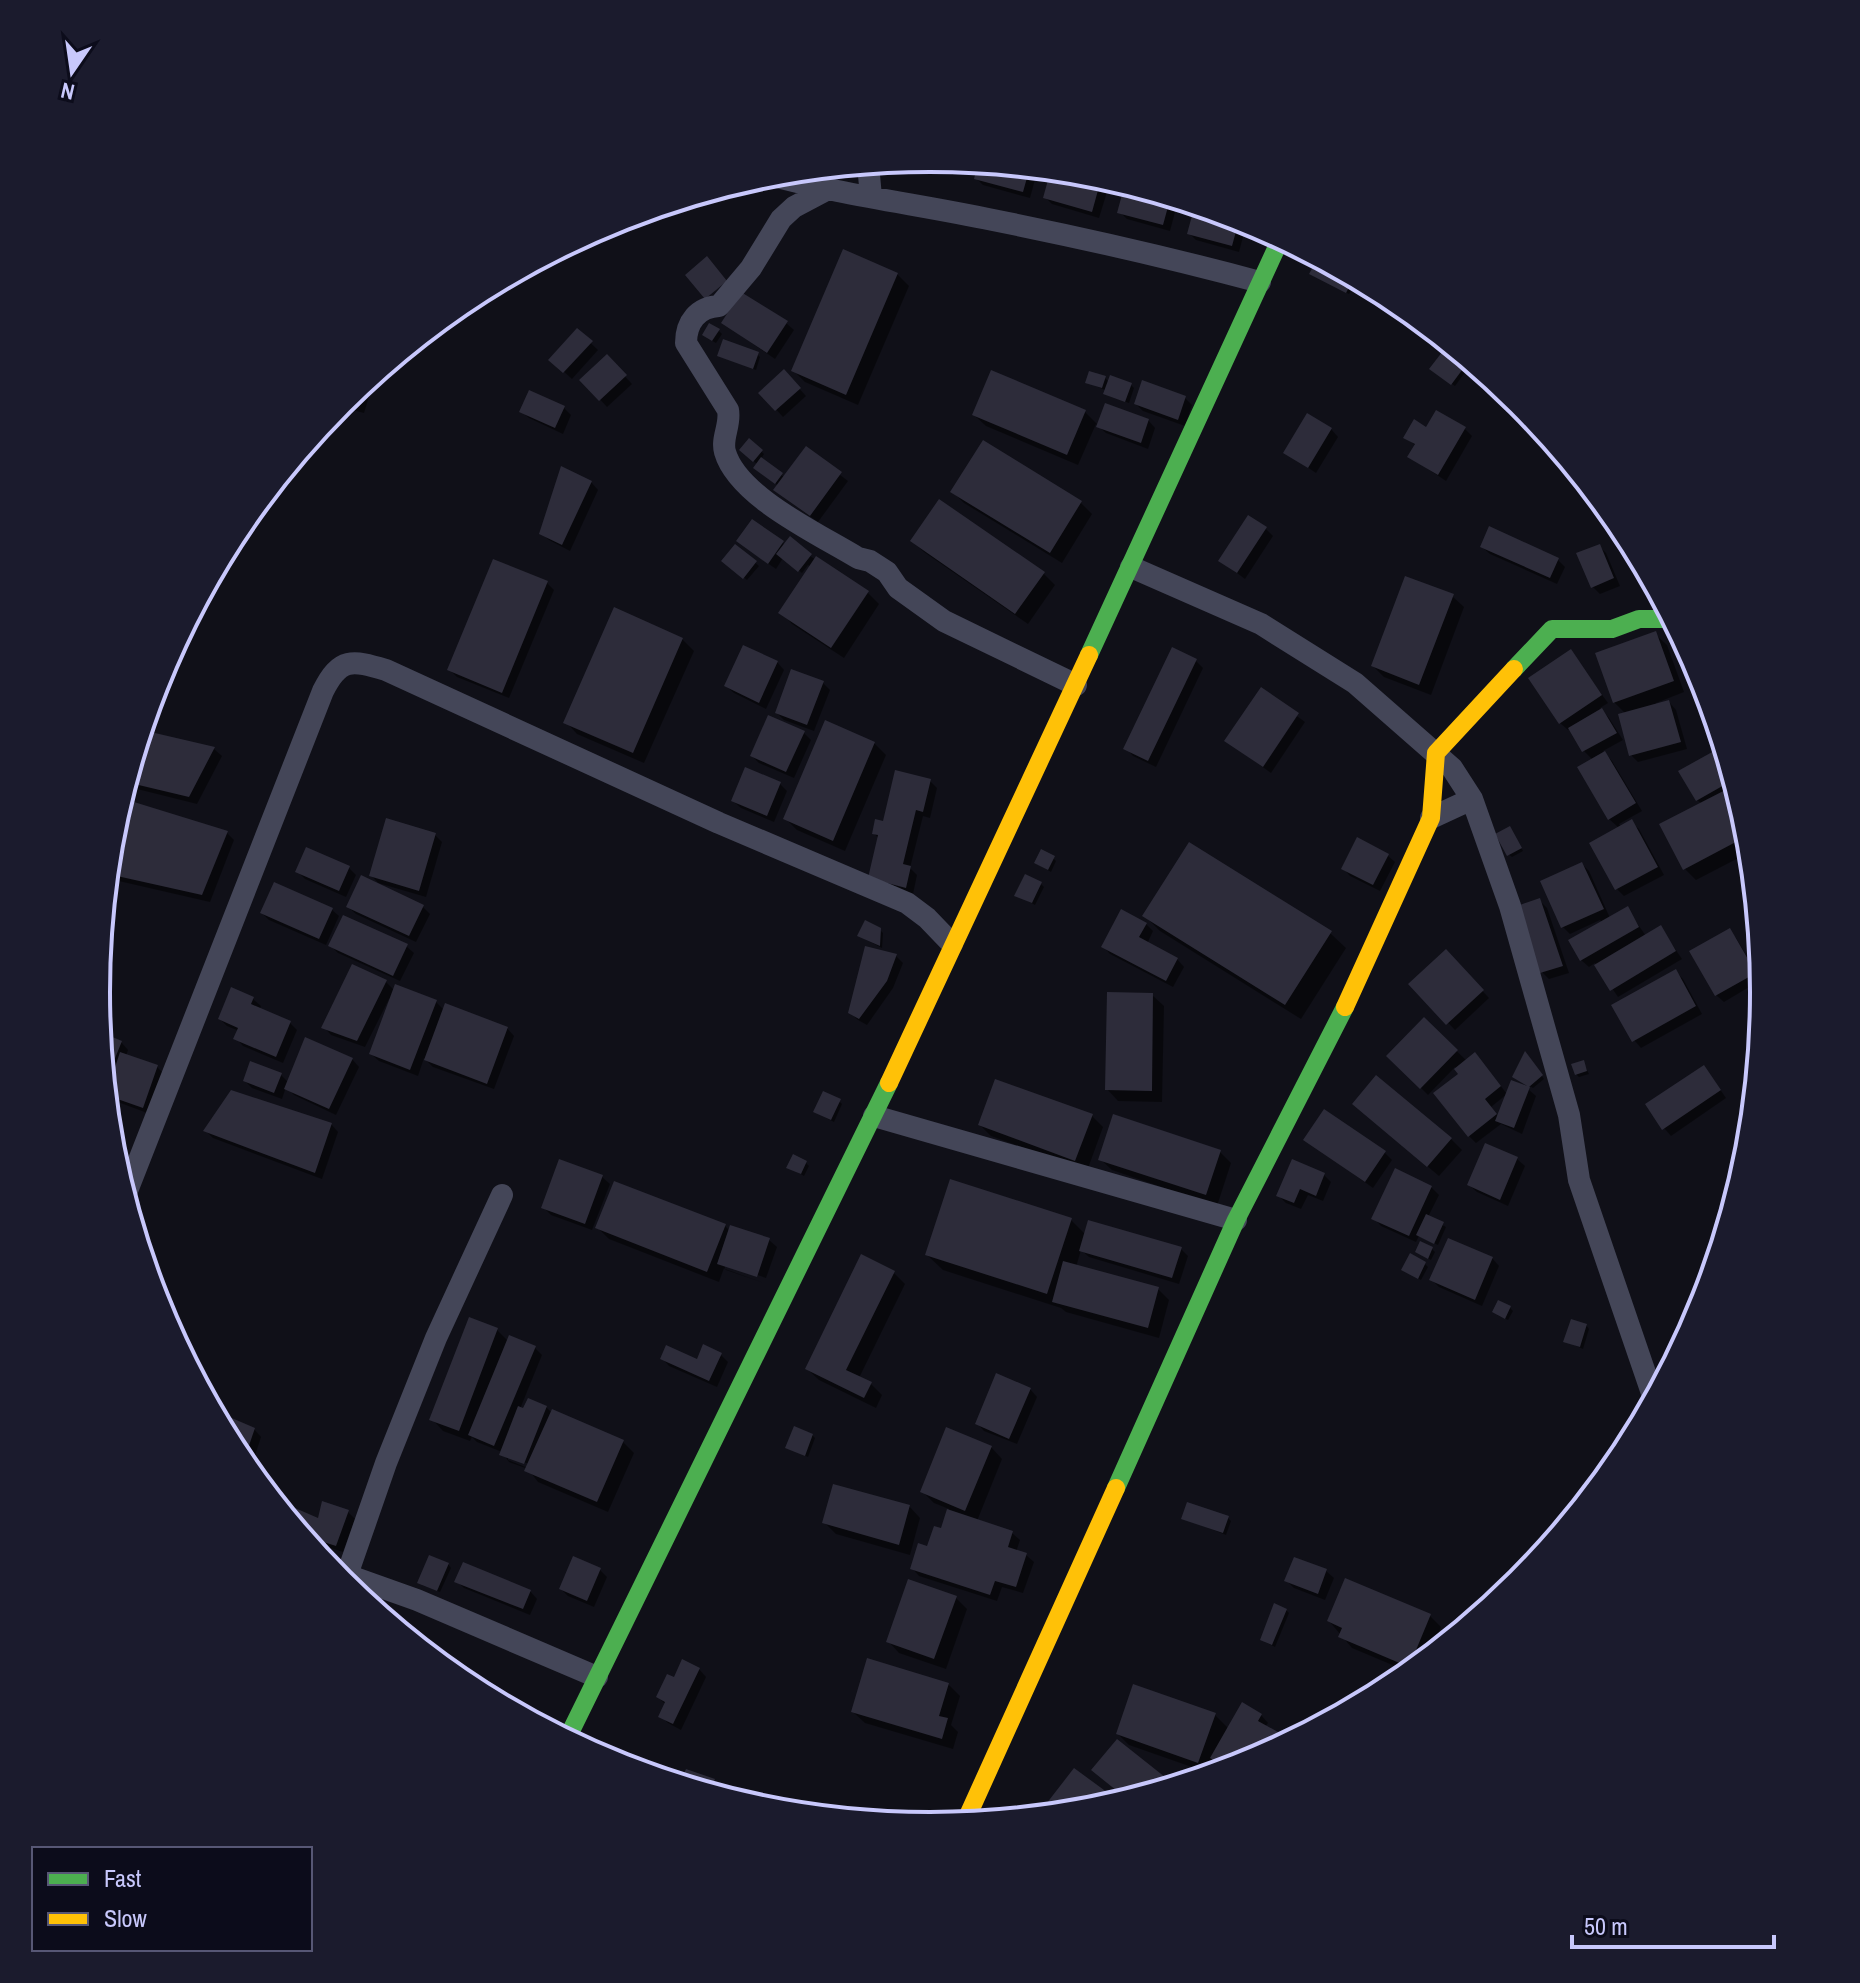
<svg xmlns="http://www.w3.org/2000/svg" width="1860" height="1983" font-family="'Archivo Narrow',sans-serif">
  <rect width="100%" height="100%" fill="#101018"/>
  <path fill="#0007" fill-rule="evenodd" d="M939,158L957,160L944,163Z
    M980,162L1033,168L1037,172L1030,198L983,185L976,178Z
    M1099,184L1107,192L1099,218L1052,204L1045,197Z
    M1168,205L1175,212L1170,231L1127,219L1120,212Z
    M1237,226L1244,233L1239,252L1196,240L1189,233Z
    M897,274L909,286L858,405L805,382L794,371Z
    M1315,276L1354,277L1357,280L1349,294Z
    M723,323H786L794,330L775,359Z
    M578,331L598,350L572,379L551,360Z
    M719,331L722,334L716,343L707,338Z
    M757,354L760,357L756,370L719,356Z
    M607,357L632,384L607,407L582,380Z
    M1466,364L1469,367L1455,386L1434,372Z
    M784,372L806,396L783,417L761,393Z
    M992,373L1085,412L1099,426L1148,420L1155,428L1148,449L1106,433L1096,424L1078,465L986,426L974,415Z
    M1105,378L1110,383L1131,385L1134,388L1129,403L1109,396L1107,391L1087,382Z
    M364,383L371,390L364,413L337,406Z
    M1185,398L1192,405L1185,426L1143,411L1136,404Z
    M564,408L571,415L563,434L529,418L521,411Z
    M1331,429L1338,437L1316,473L1286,453Z
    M1465,429L1472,436L1446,481L1410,457L1416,446L1406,437L1427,430Z
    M749,441L764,454L761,459L785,478L806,449L848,481L818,522L783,497L779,486L759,471L758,465L742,450Z
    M591,482L598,490L570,551L549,540L541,533Z
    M953,492L1081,503L1092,514L1062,563L964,503Z
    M1266,529L1273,536L1245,579L1221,561Z
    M912,541L1044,574L1055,585L1028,624L924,552Z
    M782,543L810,556L868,593L879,604L844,658L792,624L781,612L811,567L808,565L802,573L783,558L776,569L746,548Z
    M736,546L759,566L747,580L723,561Z
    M1599,546L1606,553L1620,586L1600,594L1593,587Z
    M1482,547L1558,560L1565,567L1557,584L1490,554Z
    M547,583L554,590L509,698L457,677L450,670Z
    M1452,596L1464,607L1431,695L1384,677L1373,666Z
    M1655,634L1667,645L1684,692L1656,703L1657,706L1669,702L1676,710L1687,749L1638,762L1631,755L1626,714L1614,702Z
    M682,639L694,651L644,763L577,734L566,722Z
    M1571,652L1608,703L1600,708L1609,718L1623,740L1603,751L1612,761L1642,811L1619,824L1621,827L1631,822L1639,829L1664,875L1624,896L1617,889L1619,828L1609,819L1593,760L1584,751L1570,728L1568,730L1560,723Z
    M1196,661L1203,668L1156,767L1133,756L1126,748Z
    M777,662L784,670L766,709L734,693L726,686Z
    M823,683L830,690L814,731L784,720L777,713Z
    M1261,690L1305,722L1271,773L1227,741Z
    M141,732L214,749L222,756L197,804L125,786Z
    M803,732L811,740L794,778L759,763L752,756Z
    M874,743L886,755L845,851L797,830L786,819Z
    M1723,748L1748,829L1750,852L1696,880L1685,869L1702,804L1697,800Z
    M930,781L937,788L930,818L923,816L910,868L917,875L913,894L877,885L879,839L874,833Z
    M780,784L787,791L774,822L741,808L733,801Z
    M1512,831L1523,851L1512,857L1508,854Z
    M227,833L234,840L210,902L110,879L107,876L111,835Z
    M435,835L442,842L426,897L378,883L371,875Z
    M1387,855L1395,862L1380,891L1350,876L1343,868Z
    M1053,858L1056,861L1051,872L1036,863Z
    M1582,864L1589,871L1610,918L1627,909L1646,936L1660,927L1682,959L1618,997L1595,963L1589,967L1581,960L1602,923L1600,920L1570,934L1563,927Z
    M349,868L356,875L346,897L305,879L297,871Z
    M1041,884L1044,887L1035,905L1017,895Z
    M1540,901L1547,908L1569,973L1549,979L1542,972Z
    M422,906L430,914L416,942L356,914L348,907Z
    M331,909L339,916L326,945L269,920L262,913Z
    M1145,916L1330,933L1346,948L1301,1019L1160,931Z
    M1146,924L1153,931L1147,944L1177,959L1184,967L1173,987L1110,954L1103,946Z
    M880,930L883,933L882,948L859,936Z
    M1729,931L1736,938L1761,980L1724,1002L1716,995Z
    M331,946H406L414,953L400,981L338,953Z
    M1446,952L1489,998L1455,1030L1411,984Z
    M896,956L903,963L893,988L867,1025L858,1020L850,1013Z
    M353,967L386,982L395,991L436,1002L445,1011L507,1028L514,1036L494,1089L433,1067L424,1058L418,1076L379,1061L371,1054L391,1000L389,999L365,1047L331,1035L324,1027Z
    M1675,971L1683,979L1702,1014L1641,1048L1634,1040Z
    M232,990L253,999L261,1006L259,1010L290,1023L297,1030L283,1063L243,1046L236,1038L239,1031L227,1026L220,1019Z
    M1152,995L1164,1006L1162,1102L1118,1101L1107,1089Z
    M1424,1020L1467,1061L1482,1062L1507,1094L1491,1107L1499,1117L1528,1089L1536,1096L1522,1134L1501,1124L1476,1143L1469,1136L1461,1075L1455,1067L1428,1095L1389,1056Z
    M100,1034L121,1042L128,1050L126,1056L157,1067L164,1074L150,1114L115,1101L110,1096L107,1099Z
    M1528,1057L1544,1079L1533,1088L1518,1079Z
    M352,1059L359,1067L336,1115L294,1095L286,1087L282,1099L252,1088L245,1081L281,1075L289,1083Z
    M1583,1062L1589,1074L1579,1077L1576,1074Z
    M1710,1075L1726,1098L1671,1136L1664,1128Z
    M839,1101L842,1104L834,1122L815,1112Z
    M1366,1115L1451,1139L1462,1150L1439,1176Z
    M1092,1116L1103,1127L1087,1171L991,1136L980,1125Z
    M331,1124L338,1132L322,1179L213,1138L206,1131Z
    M1306,1140L1385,1153L1392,1160L1373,1188Z
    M1486,1146L1517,1159L1525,1166L1508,1206L1477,1192L1469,1185Z
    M1220,1152L1231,1163L1217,1206L1112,1170L1100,1159Z
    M806,1163L809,1166L804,1176L789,1167Z
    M1396,1171L1431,1187L1439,1195L1428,1217L1446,1227L1438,1245L1419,1236L1416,1242L1381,1226L1374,1218Z
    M1324,1175L1331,1182L1323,1201L1308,1195L1301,1209L1286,1203L1279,1196Z
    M602,1177L610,1184L592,1230L551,1215L543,1207Z
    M1071,1220L1086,1235L1181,1249L1188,1256L1179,1284L1089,1257L1081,1250L1076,1267L1158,1289L1169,1300L1159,1338L1066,1312L1061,1308L943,1270L927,1255Z
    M725,1226L730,1231L769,1240L777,1247L766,1278L725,1264V1269L764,1283L726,1270L724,1268L719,1282L609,1239L598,1228Z
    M1432,1249L1435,1252L1431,1260L1420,1254Z
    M1492,1258L1499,1266L1482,1306L1439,1287L1432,1280Z
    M1425,1264L1428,1267L1421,1280L1403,1270Z
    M894,1273L905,1284L859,1378L871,1384L882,1395L876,1408L819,1380L807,1369Z
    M1510,1308L1513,1311L1508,1320L1497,1315Z
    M1586,1325L1589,1329L1583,1349L1566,1341Z
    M497,1330L508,1341L534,1347L542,1355L520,1409L546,1407L552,1413L623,1442L634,1453L608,1512L538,1482L528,1469L509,1462L502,1452L477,1442L472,1437L470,1441L443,1431L432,1419ZM508,1456L534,1466L533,1470L508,1460Z
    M721,1355L728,1362L717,1387L669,1366L662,1358L698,1362Z
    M1030,1389L1037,1397L1017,1444L984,1431L977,1423Z
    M214,1413L254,1429L261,1437L250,1471L236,1454Z
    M812,1435L815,1438L808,1457L788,1448Z
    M991,1447L1002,1459L977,1521L1012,1533L1020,1540L1016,1552L1026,1555L1034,1562L1023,1593L1002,1587L997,1601L919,1576L912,1568L942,1530L949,1509L934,1503L922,1491Z
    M909,1506L920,1518L910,1555L836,1534L825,1523Z
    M348,1512L355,1519L343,1552L306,1540L292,1522L319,1521Z
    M1184,1518H1228L1231,1521L1226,1535Z
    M1295,1559L1326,1571L1334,1578L1325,1600L1294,1588L1287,1581Z
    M448,1564L451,1568L440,1592L422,1585Z
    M600,1570L607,1577L594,1607L568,1596L561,1589Z
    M457,1581L530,1591L537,1599L530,1615L464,1588Z
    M956,1598L967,1609L946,1669L899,1653L888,1641Z
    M1286,1610L1289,1613L1275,1647L1265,1642L1262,1639Z
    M1430,1616L1441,1627L1429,1656L1409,1672L1352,1648L1329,1621Z
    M699,1669L706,1677L681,1730L668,1723L661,1716L666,1705L658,1697L675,1680Z
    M948,1684L960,1696L951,1725L958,1732L953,1749L865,1723L853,1712Z
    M1215,1715L1229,1729L1261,1715L1268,1723L1265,1727L1284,1741L1249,1762L1226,1769L1214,1760L1209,1773L1129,1745L1118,1734Z
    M714,1781L721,1788L719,1795L682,1784Z"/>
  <path fill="#2d2c3a" d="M978,162L1030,167L1023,192L974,179Z
    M1051,169L1100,183L1092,212L1043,198Z
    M1123,191L1169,203L1163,225L1117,213Z
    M1193,212L1238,224L1232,246L1187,234Z
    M843,249L898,273L846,395L791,371Z
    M707,256L727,281L705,299L685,275Z
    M1318,258L1354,277L1346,293L1309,274Z
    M741,292L788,321L767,353L721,323Z
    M709,323L720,329L712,341L702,335Z
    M577,328L593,341L563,373L548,360Z
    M723,339L759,352L753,369L717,356Z
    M1446,347L1468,362L1451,385L1429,369Z
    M607,354L627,375L599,401L579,380Z
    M784,369L801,388L775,411L758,393Z
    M991,370L1086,410L1067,455L972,415Z
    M1089,371L1106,376L1102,388L1085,383Z
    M1110,375L1132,383L1125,402L1103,394Z
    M1142,380L1186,396L1178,420L1134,404Z
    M364,382L357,407L340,403L341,401Z
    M529,390L565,406L555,428L519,412Z
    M1105,403L1149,419L1141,443L1096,427Z
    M1436,410L1466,427L1438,475L1407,457L1415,444L1403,438L1414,419L1426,427Z
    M1307,413L1332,428L1308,468L1283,453Z
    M749,438L763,450L753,462L739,450Z
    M983,440L1082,501L1050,553L950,492Z
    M806,446L842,472L810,516L773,490Z
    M761,457L783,473L775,484L753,468Z
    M561,466L592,481L562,545L539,534Z
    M939,499L1045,572L1015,614L910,541Z
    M1248,515L1267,527L1237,573L1218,561Z
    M752,519L784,541L768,564L736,541Z
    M1489,526L1559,558L1550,578L1480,547Z
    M790,536L812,554L798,572L776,554Z
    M735,544L757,561L743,579L721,561Z
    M1600,544L1614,578L1591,588L1576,553Z
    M1637,553L1663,602L1652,606L1633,554Z
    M816,556L869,591L831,648L778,613Z
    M493,559L548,581L502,693L447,670Z
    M1405,576L1454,594L1419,685L1371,666Z
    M614,607L683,638L633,753L563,723Z
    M1656,631L1674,681L1613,703L1595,653Z
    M743,645L778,661L759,703L724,686Z
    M1172,647L1197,659L1148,761L1123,749Z
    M1571,649L1602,695L1559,724L1528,678Z
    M791,669L824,681L807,725L775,713Z
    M1261,687L1299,713L1263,767L1224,741Z
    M1669,700L1681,742L1629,756L1618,714Z
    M1602,708L1617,733L1582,752L1568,728Z
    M768,715L805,731L786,772L750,756Z
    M825,720L875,742L833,841L783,819Z
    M142,730L215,747L189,797L126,782Z
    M1723,746L1733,780L1696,801L1678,771Z
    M1605,751L1636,803L1608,820L1577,767Z
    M745,767L781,782L767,816L731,801Z
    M895,770L931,779L923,812L916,810L903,864L911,866L906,888L868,878L878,835L872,834L875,819L883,821Z
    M1735,785L1749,835L1683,870L1659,824Z
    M121,798L228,831L202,895L108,874L112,828Z
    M386,818L436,833L419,891L369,876Z
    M1632,819L1658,867L1615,890L1589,843Z
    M1510,826L1522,848L1507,856L1495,834Z
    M1357,837L1389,854L1373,885L1341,869Z
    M1189,842L1332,931L1285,1005L1142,916Z
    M306,847L350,866L339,891L295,872Z
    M1041,849L1055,856L1048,870L1034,863Z
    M1582,862L1604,909L1561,928L1540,881Z
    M1025,874L1042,882L1032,903L1014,896Z
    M361,875L424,905L409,936L346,907Z
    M274,882L333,908L319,939L260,913Z
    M1540,898L1563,966L1540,973L1517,906Z
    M1628,906L1639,927L1580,961L1568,940Z
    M1121,909L1147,923L1139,937L1178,958L1166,981L1101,947Z
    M343,915L408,944L393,976L328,946Z
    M865,920L881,928L880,946L857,936Z
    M1661,925L1676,951L1610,991L1594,965Z
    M1730,928L1756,973L1715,996L1689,951Z
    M865,946L897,954L887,981L859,1019L848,1013Z
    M1446,949L1484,990L1446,1025L1408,984Z
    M352,964L387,980L357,1041L321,1028Z
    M1676,969L1696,1006L1632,1042L1611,1005Z
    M395,984L437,1000L410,1070L369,1054Z
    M231,987L254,997L251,1004L291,1021L276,1057L233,1039L238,1028L218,1019Z
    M1107,992L1153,993L1152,1091L1105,1090Z
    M445,1003L508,1027L487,1084L424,1060Z
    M1424,1017L1458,1050L1420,1089L1386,1056Z
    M100,1032L122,1041L105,1083L104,1073Z
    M305,1037L353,1058L329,1109L284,1089Z
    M1525,1051L1543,1075L1529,1087L1512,1077Z
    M120,1052L158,1065L143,1108L106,1095Z
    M1475,1052L1501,1086L1485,1099L1497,1114L1468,1137L1433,1093L1458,1074L1454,1069Z
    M1584,1060L1587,1071L1575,1075L1571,1064Z
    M250,1061L282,1073L274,1093L243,1081Z
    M1704,1065L1721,1090L1662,1130L1645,1104Z
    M1376,1075L1452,1138L1427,1167L1352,1104Z
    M995,1079L1093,1114L1075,1161L978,1125Z
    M1511,1080L1530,1087L1514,1128L1495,1121Z
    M231,1090L332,1123L315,1173L203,1131Z
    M823,1091L841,1099L831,1120L813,1112Z
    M1324,1109L1386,1151L1365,1182L1303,1140Z
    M1113,1114L1221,1150L1206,1195L1098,1160Z
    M1485,1143L1518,1157L1500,1200L1467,1185Z
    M793,1154L807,1161L801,1174L786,1168Z
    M559,1159L603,1175L585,1224L541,1208Z
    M1292,1159L1325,1173L1316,1196L1300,1189L1294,1203L1276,1196Z
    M1395,1168L1432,1186L1409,1236L1371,1219Z
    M950,1179L1072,1218L1047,1294L925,1255Z
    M614,1181L726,1224L707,1272L595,1228Z
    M1426,1214L1444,1222L1434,1244L1416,1235Z
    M1088,1220L1182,1247L1172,1278L1079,1251Z
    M730,1225L770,1238L757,1277L717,1264Z
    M1448,1238L1493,1257L1475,1300L1429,1280Z
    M1420,1241L1433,1247L1428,1259L1415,1252Z
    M1410,1253L1426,1262L1418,1279L1401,1270Z
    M861,1254L895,1271L846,1370L872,1382L864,1398L805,1369Z
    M1063,1261L1159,1287L1148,1328L1052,1302Z
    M1498,1300L1511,1306L1505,1319L1492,1312Z
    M469,1317L498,1328L459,1431L429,1420Z
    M1571,1319L1587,1324L1580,1347L1563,1342Z
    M509,1335L536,1346L494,1446L468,1435Z
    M703,1344L722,1353L709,1381L660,1359L666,1345L697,1359Z
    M996,1373L1031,1388L1009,1439L975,1424Z
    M528,1398L547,1406L524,1464L499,1455L518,1406L523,1408Z
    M552,1409L624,1440L597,1502L524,1471Z
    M213,1410L255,1428L243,1463L236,1454Z
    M794,1426L813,1434L805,1456L785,1448Z
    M946,1427L992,1446L965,1511L920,1492Z
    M833,1484L910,1505L899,1545L822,1523Z
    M322,1501L349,1510L336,1546L302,1535L290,1520L295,1508L318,1518Z
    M1187,1502L1229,1516L1223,1533L1181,1519Z
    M947,1509L1013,1531L1008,1547L1027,1553L1016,1587L995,1581L990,1595L910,1569L918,1543L927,1546L934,1526L941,1528Z
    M429,1555L449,1563L437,1591L417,1583Z
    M573,1556L601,1568L587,1601L559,1589Z
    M1294,1557L1327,1569L1318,1594L1284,1581Z
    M463,1562L531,1590L523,1609L454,1582Z
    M1345,1578L1431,1614L1409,1667L1338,1637L1342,1628L1327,1621Z
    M908,1579L957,1596L934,1659L886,1642Z
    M1274,1603L1287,1609L1272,1645L1260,1640Z
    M867,1658L949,1683L939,1716L948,1718L942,1739L851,1712Z
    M682,1659L700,1668L673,1724L658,1717L665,1702L656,1697L667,1674L674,1677Z
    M1133,1684L1216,1713L1198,1763L1116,1734Z
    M1242,1702L1262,1714L1258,1721L1278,1732L1266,1753L1249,1762L1228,1769L1210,1758Z
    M1117,1739L1175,1785L1127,1799L1091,1770Z
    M1074,1768L1119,1801L1092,1810L1051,1814L1043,1808Z
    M686,1769L715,1779L710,1792L680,1783Z"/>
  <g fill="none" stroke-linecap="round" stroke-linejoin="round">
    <path stroke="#444658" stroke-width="22" d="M868,164L871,197
      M766,174C841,195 917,204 993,220C1083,238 1171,258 1260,282
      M828,189L794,207L781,219L751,268L719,306C698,307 686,322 686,343L728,410C731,425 721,438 725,452C738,497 819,534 858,558L870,561L887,572L898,588L944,621L1076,685
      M1131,567L1261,624L1355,683L1452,768L1472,799L1510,906L1569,1115L1579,1180L1654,1399
      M1431,818L1472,799
      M874,1116L1236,1220
      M125,1196L323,691C340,657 352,660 386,670L719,823L907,903L927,918L952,944
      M330,1569L417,1600L597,1677
      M347,1575L386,1463L436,1338L502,1195"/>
    <path stroke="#4caf50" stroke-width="18" d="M1089,655L1281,238
      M1514,669L1552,629H1612L1639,619H1672
      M1116,1488L1236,1220L1345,1007
      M567,1739L889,1083"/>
    <path stroke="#ffc107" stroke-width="18" d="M1345,1007L1431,818L1436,753L1514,669
      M889,1083L1089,655
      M965,1822L1116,1488"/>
  </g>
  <path d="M0 0H1860V1983H0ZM110 992a820 820 0 1 1 1640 0a820 820 0 1 1-1640 0Z" fill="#1b1b2d" fill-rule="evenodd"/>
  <path fill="none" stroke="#c8c8fc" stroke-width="4" d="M110 992a820 820 0 1 1 1640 0a820 820 0 1 1-1640 0Z"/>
  <rect x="32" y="1847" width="280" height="104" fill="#0c0c1b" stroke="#575775" stroke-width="2"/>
  <rect x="48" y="1873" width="40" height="12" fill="#4caf50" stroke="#575775" stroke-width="2"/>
  <text x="104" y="1887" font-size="24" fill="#c8c8fc">Fast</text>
  <rect x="48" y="1913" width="40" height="12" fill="#ffc107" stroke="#575775" stroke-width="2"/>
  <text x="104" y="1927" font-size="24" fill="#c8c8fc">Slow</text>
  <g transform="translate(72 72) rotate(193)" stroke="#0c0c1b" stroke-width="6" paint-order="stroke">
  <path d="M0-6L14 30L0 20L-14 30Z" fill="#c8c8fc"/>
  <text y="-12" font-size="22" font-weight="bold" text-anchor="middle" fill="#c8c8fc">N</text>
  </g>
  <path d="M1572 1935v12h202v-12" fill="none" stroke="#c8c8fc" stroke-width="4"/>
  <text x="1584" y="1935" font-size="24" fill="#c8c8fc" stroke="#0c0c1b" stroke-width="6" paint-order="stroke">50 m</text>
</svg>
